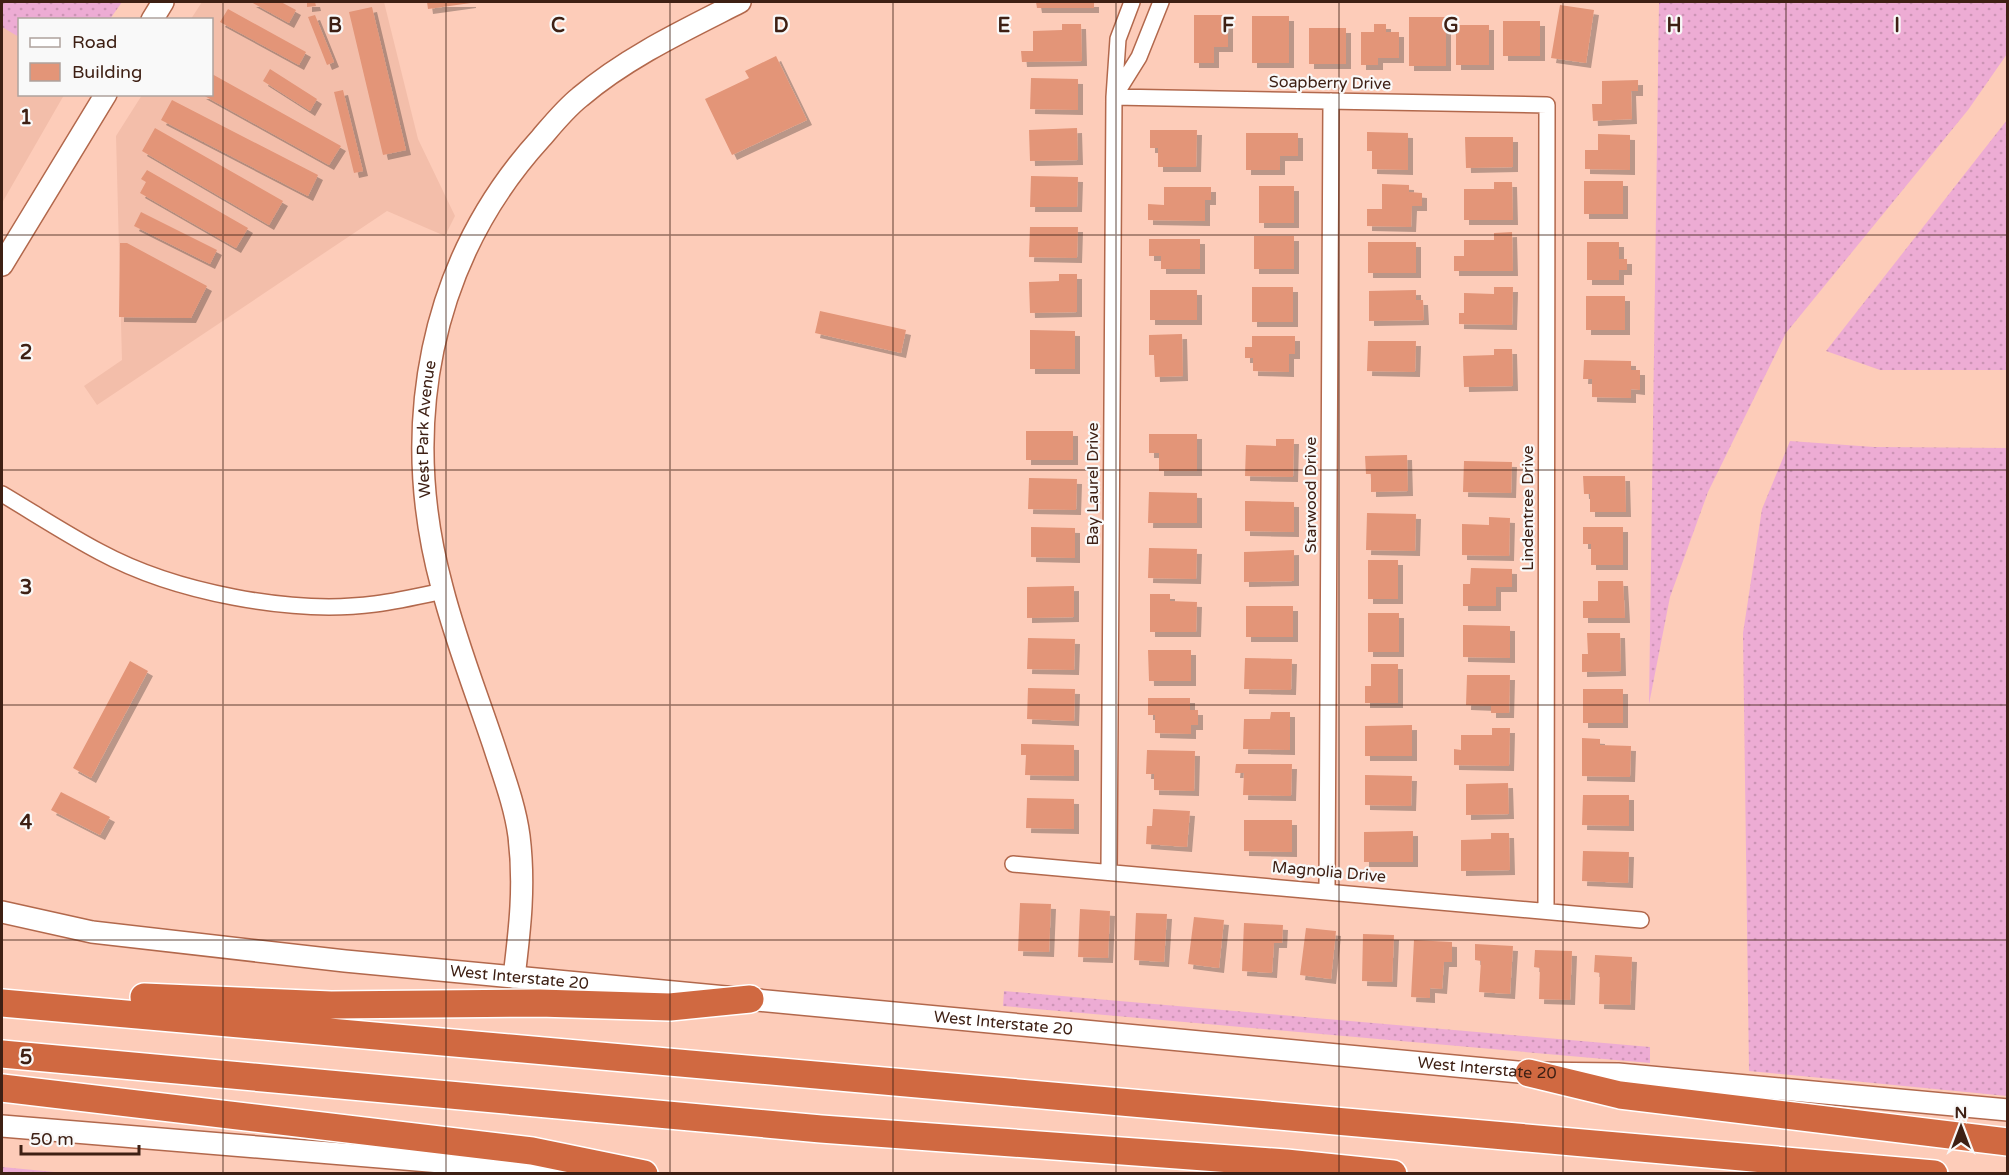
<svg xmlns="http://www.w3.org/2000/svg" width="2009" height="1175" font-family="'Varela Round',sans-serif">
  <defs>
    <pattern id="grass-dots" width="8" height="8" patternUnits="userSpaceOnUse" patternTransform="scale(1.5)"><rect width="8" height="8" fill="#edacd4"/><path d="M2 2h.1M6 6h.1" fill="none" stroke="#cc94b5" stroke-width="1.8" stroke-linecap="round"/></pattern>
    <filter id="shadow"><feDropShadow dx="5" dy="5" stdDeviation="0" flood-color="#0004"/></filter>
  </defs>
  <rect width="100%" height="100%" fill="#fdccb9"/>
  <path fill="#f3beaa" d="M202,2H384L418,139L455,216L445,236L387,211L97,405L84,386L122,360L116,136L142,95L212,94V20L191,19Z
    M2,24L19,32L20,94L64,95L2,203Z"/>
  <path fill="url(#grass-dots)" d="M2,2H122L110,19L20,20L19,37L2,27Z
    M1659,2H2007V54L1968,110L1786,333L1708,492L1670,597L1649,704Z
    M2007,120V370H1880L1826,351Z
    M1790,441L1874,447L2007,448V1096L1749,1071L1743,633L1762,509Z
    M1004,991L1650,1047V1063L1003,1006Z
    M2,1167L65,1173H2Z"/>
  <path fill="#e39578" filter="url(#shadow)" d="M251,2H281L296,10L289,23Z
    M307,2H315L316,6L307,7Z
    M427,2H471V3L428,9Z
    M1036,2H1094V8H1037Z
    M1560,5L1594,10L1586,63L1551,58Z
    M372,7L406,150L383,155L349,12Z
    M228,9L306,52L299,65L220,22Z
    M315,15L334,62L327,65L308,17Z
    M1194,15H1228V47H1214V63H1194Z
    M1252,16H1289V63H1252Z
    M1409,17H1446V66H1409Z
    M1503,21H1540V56H1503Z
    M1062,24H1081L1082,61L1022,62L1021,51H1033V31L1062,30Z
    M1374,24H1386V32H1399V58H1378V65H1361V32H1374Z
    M1456,25H1489V65H1456Z
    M1309,28H1346V64H1309Z
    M776,56L807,120L732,155L705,99L749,78L745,71Z
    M270,69L317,99L310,111L263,81Z
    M212,74L341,146L329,165L201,94H212Z
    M1031,78L1078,79V110L1030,109Z
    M1638,80V91H1631L1632,119L1593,121L1592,104H1602V81Z
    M343,90L363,171L354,173L334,92Z
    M172,100L318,175L308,196L161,120Z
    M155,128L283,201L269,225L142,151Z
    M1077,128L1078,160L1030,161L1029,130Z
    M1150,130H1197L1196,167H1158V148H1150Z
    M1367,132L1408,133V170L1372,169V151H1367Z
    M1246,133H1298V156H1280V170H1246Z
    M1598,134L1630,135V170L1585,169V150H1598Z
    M1465,137H1513V167L1466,168Z
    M147,170L248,228L236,248L140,193L146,182L141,179Z
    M1031,176L1078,177L1077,207H1030Z
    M1584,181H1623V214H1584Z
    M1494,182H1512L1513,220H1464V189H1494Z
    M1382,184L1409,185V192L1422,193V206H1412L1411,227L1367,226V209H1382Z
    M1259,186H1294V223H1259Z
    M1164,187H1211V200H1205V221L1148,220V204L1164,205Z
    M141,212L217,250L210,264L134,226Z
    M1030,227H1078L1077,258L1029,257Z
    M1512,232L1513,271H1454V256H1464V240H1494V233Z
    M1254,236H1294V269H1254Z
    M1149,239H1200V269H1161V256H1149Z
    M1368,242H1416V273H1368Z
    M1587,242H1619V259H1627V270H1619V280H1587Z
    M120,243H127L207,286L191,318L119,317Z
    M1059,274H1077V312L1030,313L1029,282L1059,281Z
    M1252,287H1293V322H1252Z
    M1494,287H1513L1512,325L1459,324V313H1464V293L1494,294Z
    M1150,290H1197V320H1150Z
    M1416,290V300H1423L1424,320L1369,321V291Z
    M1586,296H1625V330H1586Z
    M820,311L906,330L901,353L815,333Z
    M1030,330L1075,331V369H1030Z
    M1182,334L1183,376L1155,377L1154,355H1149V335Z
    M1252,336H1295V354H1289V372L1253,371V358H1245V347H1252Z
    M1368,341H1416L1415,372L1367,371Z
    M1494,349H1512L1513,386L1464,387L1463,356L1494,355Z
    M1584,360L1631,361V370H1640V390L1631,389V398L1592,397V379H1583Z
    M1026,431H1073V460H1026Z
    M1149,434H1197V471H1159V453H1149Z
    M1276,439H1294L1293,477L1245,476L1246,445L1276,446Z
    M1407,455L1408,491L1371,492V474H1366L1365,456Z
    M1464,461L1512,462L1511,493L1463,492Z
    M1583,476H1625L1626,512H1590V494H1584Z
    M1029,478L1077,479L1076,510L1028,509Z
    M1149,492L1197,493V523H1148Z
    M1245,501L1294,502V532L1245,531Z
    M1367,513L1416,514L1415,551L1366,550Z
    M1489,517L1510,518L1509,556L1462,555V524L1489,525Z
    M1031,527L1075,528V558L1031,557Z
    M1583,527H1623V565H1591V544H1583Z
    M1149,548L1197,549L1196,579L1148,578Z
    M1294,550V581L1244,582V552Z
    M1368,560H1398V599H1368Z
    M1471,568L1512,569V587H1496V606H1463V584H1470Z
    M1598,581H1623L1625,618H1583V601H1598Z
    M1074,586V617L1027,618V587Z
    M1150,594H1170V601L1197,602L1196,632H1150Z
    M1246,606H1293V637H1246Z
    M1368,613H1399V652H1368Z
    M1463,625L1510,626V658L1463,657Z
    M1587,633H1620L1621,671L1582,672V654H1588Z
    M1028,638L1075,639L1074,670L1027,669Z
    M1148,650H1191V681H1149Z
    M1245,658L1292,659L1291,690L1244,689Z
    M130,661L148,671L91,778L73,768Z
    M1371,664H1398V703H1365V686H1371Z
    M1467,675H1510L1509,713H1491V706L1466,705Z
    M1028,688L1075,689L1074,721L1027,719Z
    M1583,689H1623V723H1583Z
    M1148,698H1190V710H1198V725H1191V734L1155,733V715H1148Z
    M1271,712H1290V750L1243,749L1244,719H1270Z
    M1412,725V756H1365V726Z
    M1492,728H1510L1509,766L1454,765V749L1461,750V735H1492Z
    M1582,738L1600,739V745L1631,746L1630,777L1582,776Z
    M1021,744L1074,745V776L1025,775L1026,755H1021Z
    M1147,750L1195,751L1194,791L1154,790V774H1146Z
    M1236,764H1292L1291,796L1243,795L1244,773H1235Z
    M1365,775L1412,776L1411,806L1365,805Z
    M1508,783L1509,814L1466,815V784Z
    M61,792L110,817L100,835L51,810Z
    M1583,795H1629V826L1582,825Z
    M1027,798L1074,799V829L1026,828Z
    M1153,809L1190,811L1187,847L1146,844L1147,826H1152Z
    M1244,820H1292V852L1244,851Z
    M1413,831V862H1364V832Z
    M1491,833H1509L1510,870L1461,871V840L1491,839Z
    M1583,851L1629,852L1628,883L1582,881Z
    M1020,903L1051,904L1049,952L1018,951Z
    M1080,909L1110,911L1108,958L1078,957Z
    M1136,913L1167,914L1164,962L1134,960Z
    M1194,917L1224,920L1219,968L1188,964Z
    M1244,923L1283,925L1282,943H1274L1272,973L1242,971Z
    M1306,928L1336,931L1331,979L1300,975Z
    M1363,934L1394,935L1392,982L1362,981Z
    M1414,940L1452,942V962H1444L1442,989L1430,988V998L1411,997Z
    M1475,944L1513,946L1510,994L1479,992L1481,961L1475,960Z
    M1535,950L1572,951L1570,1000L1539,999L1540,968L1534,967Z
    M1595,955L1632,957L1630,1005L1599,1004L1600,973L1594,972Z"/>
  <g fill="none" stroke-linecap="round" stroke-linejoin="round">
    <defs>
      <path id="street" d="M1132,2L1118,39L1114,97L1139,57L1161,2
        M2,494C34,513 66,534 100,552C174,592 291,615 375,604C398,601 420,596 443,591
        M1013,864L1641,920
        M1109,872L1114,97L1547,105L1546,910
        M1327,890L1331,101"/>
      <g id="secondary">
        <path d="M152,20L163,2"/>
        <path d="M2,265L106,94"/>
        <path id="s1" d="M2,912L92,932L345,961L1529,1073L1618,1074L2008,1110"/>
        <path id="s2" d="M514,977C520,928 525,885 519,836C515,806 504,777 495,749C477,695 456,642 442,587C399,428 428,262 541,138C553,124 565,109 580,97C627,57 685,30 740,2"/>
        <path d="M2,1126L587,1174"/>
      </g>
      <path id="highway" d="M144,997L331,1005L539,1003L670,1007L750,999
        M2,1003C646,1055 1290,1114 1934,1174
        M2,1054L821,1129L1286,1163L1393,1174
        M1529,1073L1620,1095L2008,1142
        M2,1088L532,1151L644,1174"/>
    </defs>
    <use href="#street" stroke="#b2684c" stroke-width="18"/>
    <use href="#secondary" stroke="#b2684c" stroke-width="24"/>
    <use href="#highway" stroke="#fff" stroke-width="30"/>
    <use href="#street" stroke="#fff" stroke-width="15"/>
    <use href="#secondary" stroke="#fff" stroke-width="21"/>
    <use href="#highway" stroke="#d06941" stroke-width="27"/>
  </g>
  <path fill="none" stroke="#3e2014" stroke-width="1.5" stroke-opacity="0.55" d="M223,2V1174M446,2V1174M670,2V1174M893,2V1174M1116,2V1174M1339,2V1174M1563,2V1174M1786,2V1174M2,235H2008M2,470H2008M2,705H2008M2,940H2008"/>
  <g text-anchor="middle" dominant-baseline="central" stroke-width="4.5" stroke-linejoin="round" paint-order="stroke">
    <g font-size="16" fill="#3e2014" stroke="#f9f9f9">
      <text transform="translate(1330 83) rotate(1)">Soapberry Drive</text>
      <text stroke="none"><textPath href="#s2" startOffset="562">West Park Avenue</textPath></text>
      <text transform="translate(1093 484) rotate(-90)">Bay Laurel Drive</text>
      <text transform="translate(1311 495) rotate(-90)">Starwood Drive</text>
      <text transform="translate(1528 508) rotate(-90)">Lindentree Drive</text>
      <text transform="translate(1329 872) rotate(5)">Magnolia Drive</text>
      <text stroke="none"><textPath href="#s1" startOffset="522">West Interstate 20</textPath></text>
      <text stroke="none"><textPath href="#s1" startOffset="1008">West Interstate 20</textPath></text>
      <text stroke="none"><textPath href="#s1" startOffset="1494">West Interstate 20</textPath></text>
    </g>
  </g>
  <g font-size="20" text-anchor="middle" font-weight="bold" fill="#3e2014" stroke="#f9f9f9" stroke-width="4.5" stroke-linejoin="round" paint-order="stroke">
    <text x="335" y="32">B</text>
    <text x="558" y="32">C</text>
    <text x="781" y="32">D</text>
    <text x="1004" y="32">E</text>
    <text x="1228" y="32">F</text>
    <text x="1451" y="32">G</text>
    <text x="1674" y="32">H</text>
    <text x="1897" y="32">I</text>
    <text x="26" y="124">1</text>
    <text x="26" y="359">2</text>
    <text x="26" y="594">3</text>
    <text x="26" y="829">4</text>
    <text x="26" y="1064">5</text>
  </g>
  <rect width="2009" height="1175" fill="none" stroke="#3e2014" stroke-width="6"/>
  <rect x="18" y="18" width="195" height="78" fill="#f9f9f9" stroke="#aea29d" stroke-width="1.5"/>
  <rect x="30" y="38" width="30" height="9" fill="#ffffff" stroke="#aea29d" stroke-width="1.5"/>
  <text x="72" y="48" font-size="18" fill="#3e2014">Road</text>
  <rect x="30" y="63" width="30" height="18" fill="#e39578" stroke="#aea29d" stroke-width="1.5"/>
  <text x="72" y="78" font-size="18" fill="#3e2014">Building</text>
  <g transform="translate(1961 1127)" stroke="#f9f9f9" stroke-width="4.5" paint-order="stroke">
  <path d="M0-4.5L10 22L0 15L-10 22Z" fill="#3e2014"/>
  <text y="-9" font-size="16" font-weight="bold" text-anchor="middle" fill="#3e2014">N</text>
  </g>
  <path d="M21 1145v9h118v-9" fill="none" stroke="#3e2014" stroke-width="3"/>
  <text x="30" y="1145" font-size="18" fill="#3e2014" stroke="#f9f9f9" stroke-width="4.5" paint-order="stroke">50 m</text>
</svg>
